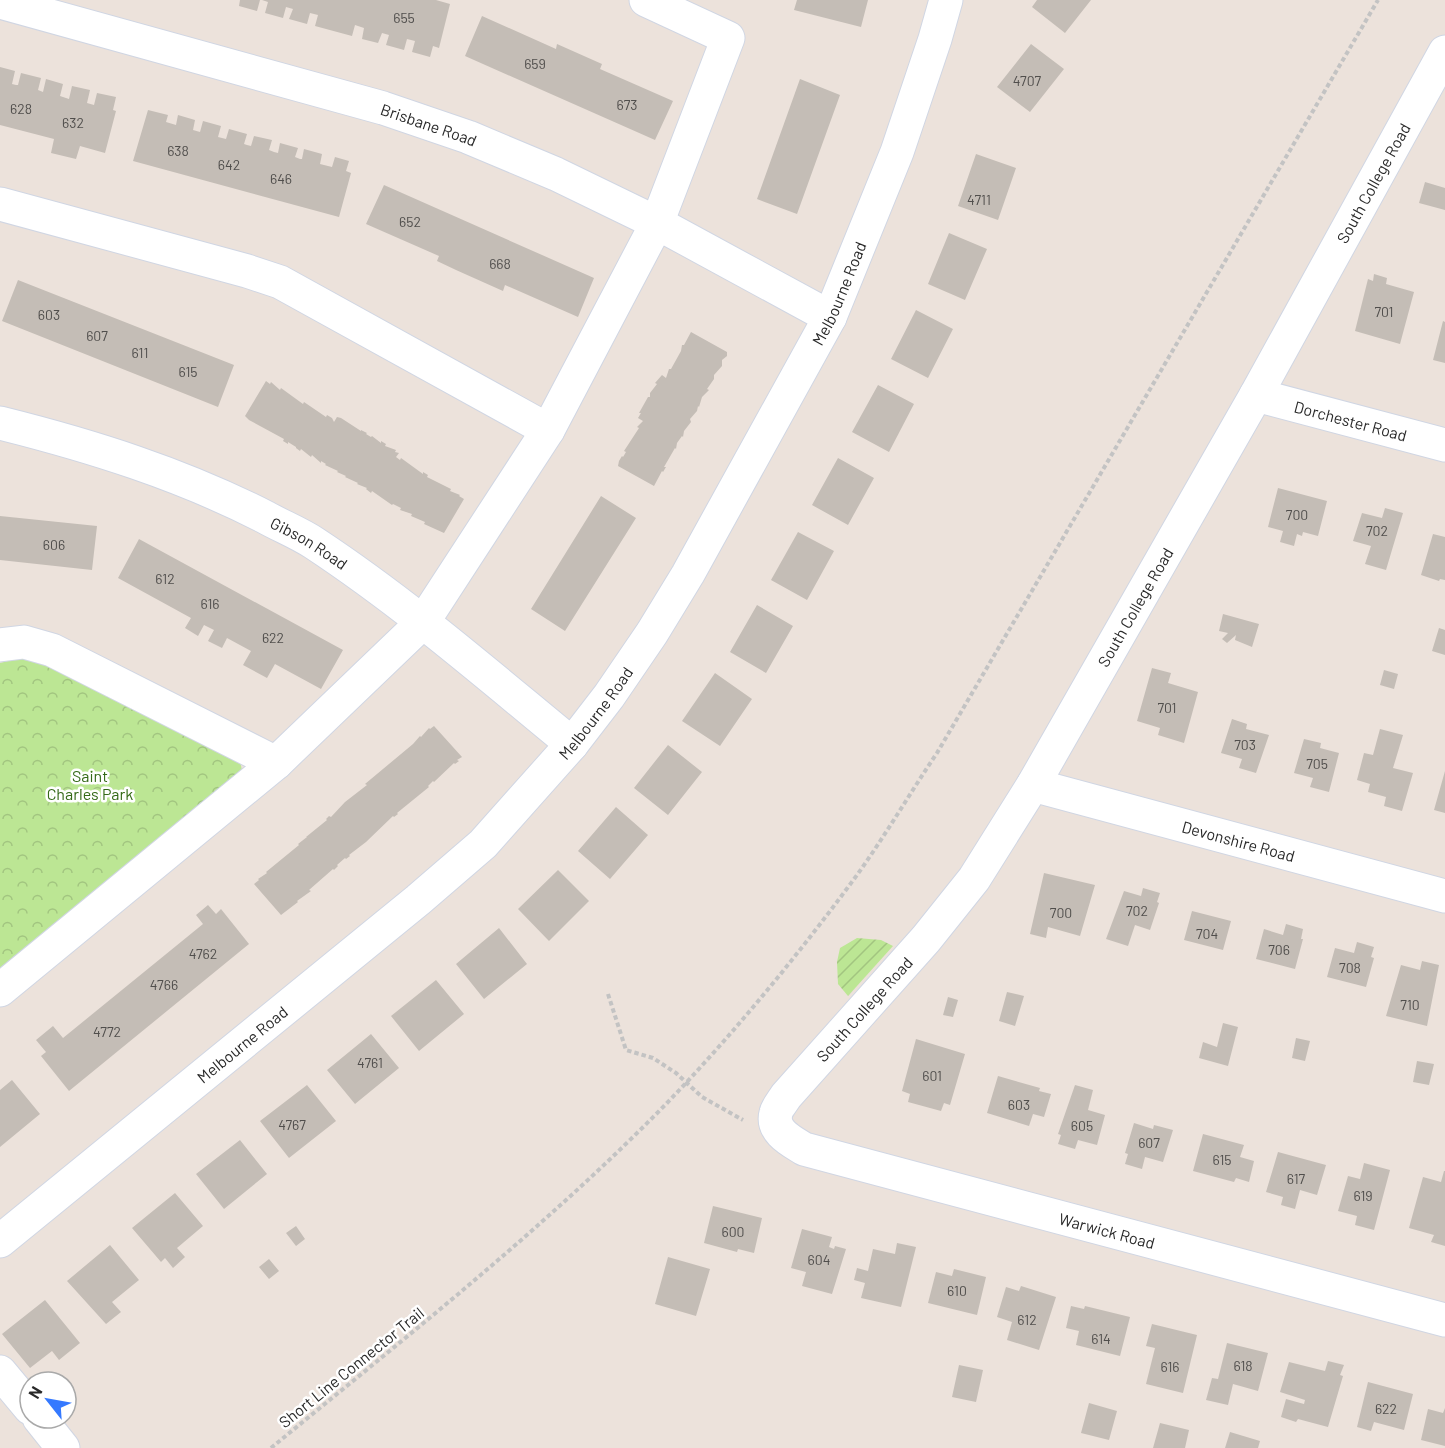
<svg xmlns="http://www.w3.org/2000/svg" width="1445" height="1448" font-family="Barlow,sans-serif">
  <defs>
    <pattern id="park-crowns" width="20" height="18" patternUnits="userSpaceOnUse" patternTransform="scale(1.5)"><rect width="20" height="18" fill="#bce694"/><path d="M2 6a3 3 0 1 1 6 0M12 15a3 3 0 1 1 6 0" fill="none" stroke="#a2c580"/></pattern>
    <pattern id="garden-furrows" width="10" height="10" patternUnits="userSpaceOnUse" patternTransform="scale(1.5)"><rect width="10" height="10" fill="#bce694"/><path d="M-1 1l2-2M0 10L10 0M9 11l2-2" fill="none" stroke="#a2c580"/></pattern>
  </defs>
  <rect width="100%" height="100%" fill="#ece2db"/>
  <path fill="url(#park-crowns)" d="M32,655L239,755L243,776L0,975V663Z"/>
  <path fill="url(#garden-furrows)" d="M857,938L881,940L893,946L848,996L838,984L837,962L840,948Z"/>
  <path fill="#c4bdb6" d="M240,0H260L257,11L239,6Z
    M262,0H436L450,4L439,48L433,46L430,57L412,52L415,41L407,39L404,50L386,45L389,35L382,33L378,43L362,39L364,28L355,25L352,36L315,26L318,15L310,13L307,24L289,19L293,9L286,7L283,18L265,13L268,2Z
    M797,0H868L861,27L794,10Z
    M1037,0H1091L1065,33L1032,7Z
    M482,16L556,49L557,44L602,64L600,69L673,101L655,140L465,56Z
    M1031,44L1064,69L1030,112L997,87Z
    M0,67L15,71L12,84L16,85H18L21,73L41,78L38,90L43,92L46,79L63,84L60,96L69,99L72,86L90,90L87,103L94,105L97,93L116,97L113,110L116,111L105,153L80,146L76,159L51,153L54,139L0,125Z
    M800,79L840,95L797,214L757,199Z
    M148,110L168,115L166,122L176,125L178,115L195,120L193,130L200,132L203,121L221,126L218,137L226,139L229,129L247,134L244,144L247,145L251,146L254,136L272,140L269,150L274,152L278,153L280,143L298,148L295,157L300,159H302L304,149L322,154L320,164L332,167L335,157L349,161L346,171L351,173L339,217L133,161Z
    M976,154L1016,168L998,220L958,206Z
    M1425,182L1445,188V210L1419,203Z
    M384,185L594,278L578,317L505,285L503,291L456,270L437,261L439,256L366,224Z
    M949,233L987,249L965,300L928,284Z
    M1374,274L1387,278L1386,284L1414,292L1400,344L1355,331L1368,279L1373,281Z
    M18,280L234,365L218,407L2,321Z
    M916,310L953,329L928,378L891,359Z
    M1443,321L1445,322V363L1433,360Z
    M691,332L727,352V356L722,360V366L714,375V379L707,389L709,390L702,397L699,407L698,406L697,411L690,419L691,422L684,431L683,437L682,436L677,443L676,449L675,448L664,467H666L663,472L662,471L654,486L618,466L619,461L622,456L623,457L626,452L624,451L639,428L637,427L643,421L638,418L641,413H639L648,397H650V393L657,384L655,383L662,375L666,378L669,369H671L681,351L682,345H684Z
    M266,381L270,384L271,382L280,390L281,388L303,404L304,402L326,417L327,415L332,418L334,422L337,417L341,418L361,431V430L367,433L366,434L371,437L372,436L381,443V441L386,444L385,446L396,450L395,452L399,453L396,457L400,460L401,458L423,474V472L428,475L427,477L451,489L450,491L460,495L459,496L464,499L444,533L424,524L425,522L411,516L412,514L400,510L401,508L393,504L392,505L372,491L371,493L366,489L367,488L357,484L358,483L345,477L346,476L337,472L338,471L325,465L326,464L321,461V463L312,455L311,457L301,449L300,451L296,448V447L288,442V444L283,441L284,439L249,420L245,416Z
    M878,385L914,404L889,452L852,432Z
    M838,458L874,478L848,525L812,505Z
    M1278,488L1327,501L1318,536L1303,532L1302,536L1297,534L1294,546L1280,542L1283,531L1268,527Z
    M601,496L636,518L565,631L531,609Z
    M1385,508L1403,513L1386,570L1365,564L1371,546L1353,541L1362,513L1382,518Z
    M0,516L97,526L92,570L0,560Z
    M798,532L834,551L807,600L771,580Z
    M1433,534L1445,537V580L1440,579L1439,581L1421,575Z
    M139,539L343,650L321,689L275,664L267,678L243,665L251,651L227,638L222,648L208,641L214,630L204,625L198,636L185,628L191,618L118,578Z
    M757,605L793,626L766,673L730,652Z
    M1223,614L1259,624L1252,647L1235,640L1236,635L1227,643L1222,639L1228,633L1219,631Z
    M1439,628L1445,630V655L1432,651Z
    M1152,668L1171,673L1168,683L1198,692L1184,743L1158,735L1160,728L1137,721Z
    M1384,670L1398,674L1394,689L1380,685Z
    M715,673L752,699L720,746L682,721Z
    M1232,719L1247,724L1246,729L1269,735L1256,773L1239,768L1242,759L1221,753Z
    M434,726L462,757L457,760L459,761L455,764L454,763L434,782L433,781L428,786L429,787L397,813L398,814L394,817L393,816L366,842L349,855L350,856L346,859L345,858L337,865L338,866L334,870L333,869L309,890L311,891L297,901L298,902L281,915L254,884L259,880L258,879L267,873L266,872L299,845L298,844L307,837H306L327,820L326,819L329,816L331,817L345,802L367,785L365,784L413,744L420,736L421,737L429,728L430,729Z
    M1380,729L1403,735L1393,768L1413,773L1402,811L1384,806L1386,797L1368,792L1370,784L1357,780L1364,753L1373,755Z
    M1304,739L1321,743L1320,748L1339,753L1329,792L1310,787L1313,778L1294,773Z
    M668,745L702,772L668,815L634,788Z
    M1445,771V813L1434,810Z
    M616,807L648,835L610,879L578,851Z
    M558,870L589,901L549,941L518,909Z
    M1044,873L1095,885L1080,936L1048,927L1046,938L1030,934Z
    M1143,888L1160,893L1157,902L1159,903L1150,930L1135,925L1128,946L1106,939L1124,891L1141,896Z
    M208,905L216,914L221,909L249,944L69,1091L41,1056L46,1052L36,1040L53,1026L63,1038L203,924L196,915Z
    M1192,911L1231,921L1223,950L1184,940Z
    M1286,924L1303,929L1301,939H1303L1295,969L1256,959L1264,929L1283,935Z
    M499,928L527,964L484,999L456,964Z
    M1357,942L1374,947L1371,957L1374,958L1366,987L1327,977L1335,948L1354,953Z
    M1422,961L1439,965L1427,1026L1386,1016L1401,965L1420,970Z
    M436,980L464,1014L419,1051L391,1016Z
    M1007,992L1024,996L1015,1026L999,1021Z
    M948,997L958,1000L953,1017L943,1015Z
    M1223,1023L1238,1027L1228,1066L1199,1058L1203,1042L1217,1047Z
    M371,1034L399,1068L355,1104L327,1070Z
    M1296,1038L1310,1041L1305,1061L1292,1058Z
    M916,1039L965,1054L950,1105L944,1103L941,1111L908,1102L910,1094L902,1091Z
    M1417,1061L1434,1064L1429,1085L1413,1082Z
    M998,1076L1040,1088L1039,1091L1051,1094L1044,1117L1033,1114L1029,1126L987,1113Z
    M12,1080L40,1114L0,1147V1090Z
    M307,1085L336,1121L289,1158L260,1121Z
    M1075,1085L1093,1090L1088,1110L1105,1115L1097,1145L1078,1140L1075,1149L1058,1144L1061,1135L1058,1134Z
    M1134,1123L1153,1129L1154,1125L1173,1130L1163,1162L1145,1157L1142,1169L1125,1164L1128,1154L1125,1153Z
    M1203,1134L1244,1145L1240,1157L1254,1161L1249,1182L1236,1178L1234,1182L1193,1171Z
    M240,1140L267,1174L224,1209L196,1174Z
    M1278,1152L1326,1165L1317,1195L1300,1190L1295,1209L1281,1205L1283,1197L1266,1192Z
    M1364,1163L1390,1170L1374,1230L1355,1225L1357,1216L1338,1211L1348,1176L1360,1179Z
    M1444,1171H1445V1246L1431,1242L1434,1235L1409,1228L1423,1177L1441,1182Z
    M175,1193L203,1226L177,1248L185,1257L173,1268L165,1258L161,1262L132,1228Z
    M713,1206L762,1218L754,1253L738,1249L737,1252L704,1243Z
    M296,1226L305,1239L296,1246L286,1233Z
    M802,1229L832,1237L829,1247L834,1249L835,1246L846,1249L832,1294L802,1286L806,1272L791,1268Z
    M897,1243L916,1247L901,1307L861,1298L865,1283L854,1280L857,1268L868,1271L873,1249L895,1254Z
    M110,1245L139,1280L112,1302L121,1312L106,1324L67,1281Z
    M668,1257L710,1269L696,1316L655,1304Z
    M269,1259L279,1271L269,1279L259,1267Z
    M954,1269L986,1277L977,1315L928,1303L936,1272L952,1276Z
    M1021,1286L1056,1297L1039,1350L1007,1340L1012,1322L997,1317L1006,1287L1019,1291Z
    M45,1300L80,1343L59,1360L52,1351L30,1368L2,1334Z
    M1071,1306L1084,1309L1085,1306L1130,1317L1120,1356L1076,1345L1079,1331L1066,1328Z
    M1152,1324L1197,1335L1183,1393L1146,1384L1155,1348L1146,1346Z
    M1227,1343L1268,1353L1258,1391L1233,1384L1228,1405L1206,1400L1212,1378L1218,1379Z
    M1328,1361L1344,1365L1340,1375L1343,1376L1328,1427L1298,1419L1296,1422L1281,1417L1286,1399L1304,1404L1305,1400L1280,1392L1289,1362L1325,1371Z
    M959,1365L983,1370L976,1402L952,1397Z
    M1368,1382L1413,1394L1404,1430L1374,1422L1371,1431L1357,1427Z
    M1089,1403L1117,1411L1109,1440L1081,1433Z
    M1445,1408V1446L1421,1440L1428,1409L1443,1413Z
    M1160,1423L1189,1430L1185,1448H1153Z
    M1230,1432L1260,1441L1258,1448H1225Z"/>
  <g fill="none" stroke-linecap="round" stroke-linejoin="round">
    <defs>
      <g id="minor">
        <path id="s1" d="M0,2L383,108L468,137L556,174L657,223L830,317"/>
        <path id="s2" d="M1445,52L1256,395L1033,785L974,879L926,939L786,1096C783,1101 777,1108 776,1113C771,1131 791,1141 804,1149L1445,1320"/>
        <path d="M0,204L247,271L280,282L548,430"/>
        <path id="s3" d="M1256,395L1445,445"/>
        <path id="s4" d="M0,423C92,446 181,474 265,517C281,526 299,533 314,543C405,603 488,675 572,744"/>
        <path d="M0,645L24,642L52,650L276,763"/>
        <path id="s5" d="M1033,785L1445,896"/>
        <path d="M0,990L276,763L423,622L548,430L657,223L728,38L646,0"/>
        <path id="s6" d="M0,1241L418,900L483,844L572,744L609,696L652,633L688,574L830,317L897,152L935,39L946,0"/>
        <path d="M0,1372L30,1408"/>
        <path d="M39,1418L63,1448"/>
      </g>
    </defs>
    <use href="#minor" stroke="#d0d6e3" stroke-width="35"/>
    <path stroke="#c3c3c3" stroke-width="4" stroke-dasharray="4.5 3" stroke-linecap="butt" d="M608,994L626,1050L653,1058L676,1073L702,1097L743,1120
      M271,1448C405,1338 546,1227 667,1103C735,1032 799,954 857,875C885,836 910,793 937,753L1378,0"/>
    <use href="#minor" stroke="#fff" stroke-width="33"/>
  </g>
  <g text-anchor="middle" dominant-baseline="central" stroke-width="5" stroke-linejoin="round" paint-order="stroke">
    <g font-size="14" fill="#504e4c">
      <text x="404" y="17">655</text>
      <text x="535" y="63">659</text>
      <text x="1027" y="80">4707</text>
      <text x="627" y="104">673</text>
      <text x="21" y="108">628</text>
      <text x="73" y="122">632</text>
      <text x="178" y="150">638</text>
      <text x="229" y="164">642</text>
      <text x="281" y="178">646</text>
      <text x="979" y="199">4711</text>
      <text x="410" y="221">652</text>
      <text x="500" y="263">668</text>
      <text x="1384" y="311">701</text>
      <text x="49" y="314">603</text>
      <text x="97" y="335">607</text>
      <text x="140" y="352">611</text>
      <text x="188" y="371">615</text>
      <text x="1297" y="514">700</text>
      <text x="1377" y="530">702</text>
      <text x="54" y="544">606</text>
      <text x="165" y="578">612</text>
      <text x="210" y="603">616</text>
      <text x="273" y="637">622</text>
      <text x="1167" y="707">701</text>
      <text x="1245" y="744">703</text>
      <text x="1317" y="763">705</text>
      <text x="1137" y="910">702</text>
      <text x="1061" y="912">700</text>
      <text x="1207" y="933">704</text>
      <text x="1279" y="949">706</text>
      <text x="203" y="953">4762</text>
      <text x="1350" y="967">708</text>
      <text x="164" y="984">4766</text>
      <text x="1410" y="1004">710</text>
      <text x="107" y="1031">4772</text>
      <text x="370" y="1062">4761</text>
      <text x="932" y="1075">601</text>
      <text x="1019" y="1104">603</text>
      <text x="292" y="1124">4767</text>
      <text x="1082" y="1125">605</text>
      <text x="1149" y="1142">607</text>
      <text x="1222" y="1159">615</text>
      <text x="1296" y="1178">617</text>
      <text x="1363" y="1195">619</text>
      <text x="733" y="1231">600</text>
      <text x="819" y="1259">604</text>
      <text x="957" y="1290">610</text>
      <text x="1027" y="1319">612</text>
      <text x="1101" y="1338">614</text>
      <text x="1243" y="1365">618</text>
      <text x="1170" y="1366">616</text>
      <text x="1386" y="1408">622</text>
    </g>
    <g font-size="16" fill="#292929" stroke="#fff">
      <text stroke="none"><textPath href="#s1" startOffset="446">Brisbane Road</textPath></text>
      <text transform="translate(1373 183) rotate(-61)">South College Road</text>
      <text stroke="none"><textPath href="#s6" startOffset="1284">Melbourne Road</textPath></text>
      <text stroke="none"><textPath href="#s3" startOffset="98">Dorchester Road</textPath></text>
      <text stroke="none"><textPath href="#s4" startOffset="333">Gibson Road</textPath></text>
      <text transform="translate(1135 607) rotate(-60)">South College Road</text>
      <text stroke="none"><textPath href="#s6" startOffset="798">Melbourne Road</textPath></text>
      <text stroke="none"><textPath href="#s5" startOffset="213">Devonshire Road</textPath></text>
      <text transform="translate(864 1009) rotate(-48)">South College Road</text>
      <text stroke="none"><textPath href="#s6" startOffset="312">Melbourne Road</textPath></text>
      <text stroke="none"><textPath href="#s2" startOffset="1622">Warwick Road</textPath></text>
      <text transform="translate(351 1367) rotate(-39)">Short Line Connector Trail</text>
    </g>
    <g font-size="16" fill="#346917" stroke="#fff">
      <text x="90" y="775">Saint<tspan x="90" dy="18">Charles Park</tspan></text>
    </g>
  </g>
  <g transform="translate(48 1400) rotate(301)"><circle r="28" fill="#ffffff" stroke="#a9a9a9" stroke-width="1.5"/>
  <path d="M0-4.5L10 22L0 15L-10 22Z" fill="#3579ff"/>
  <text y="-9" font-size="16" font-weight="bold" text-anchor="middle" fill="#292929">N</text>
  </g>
</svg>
